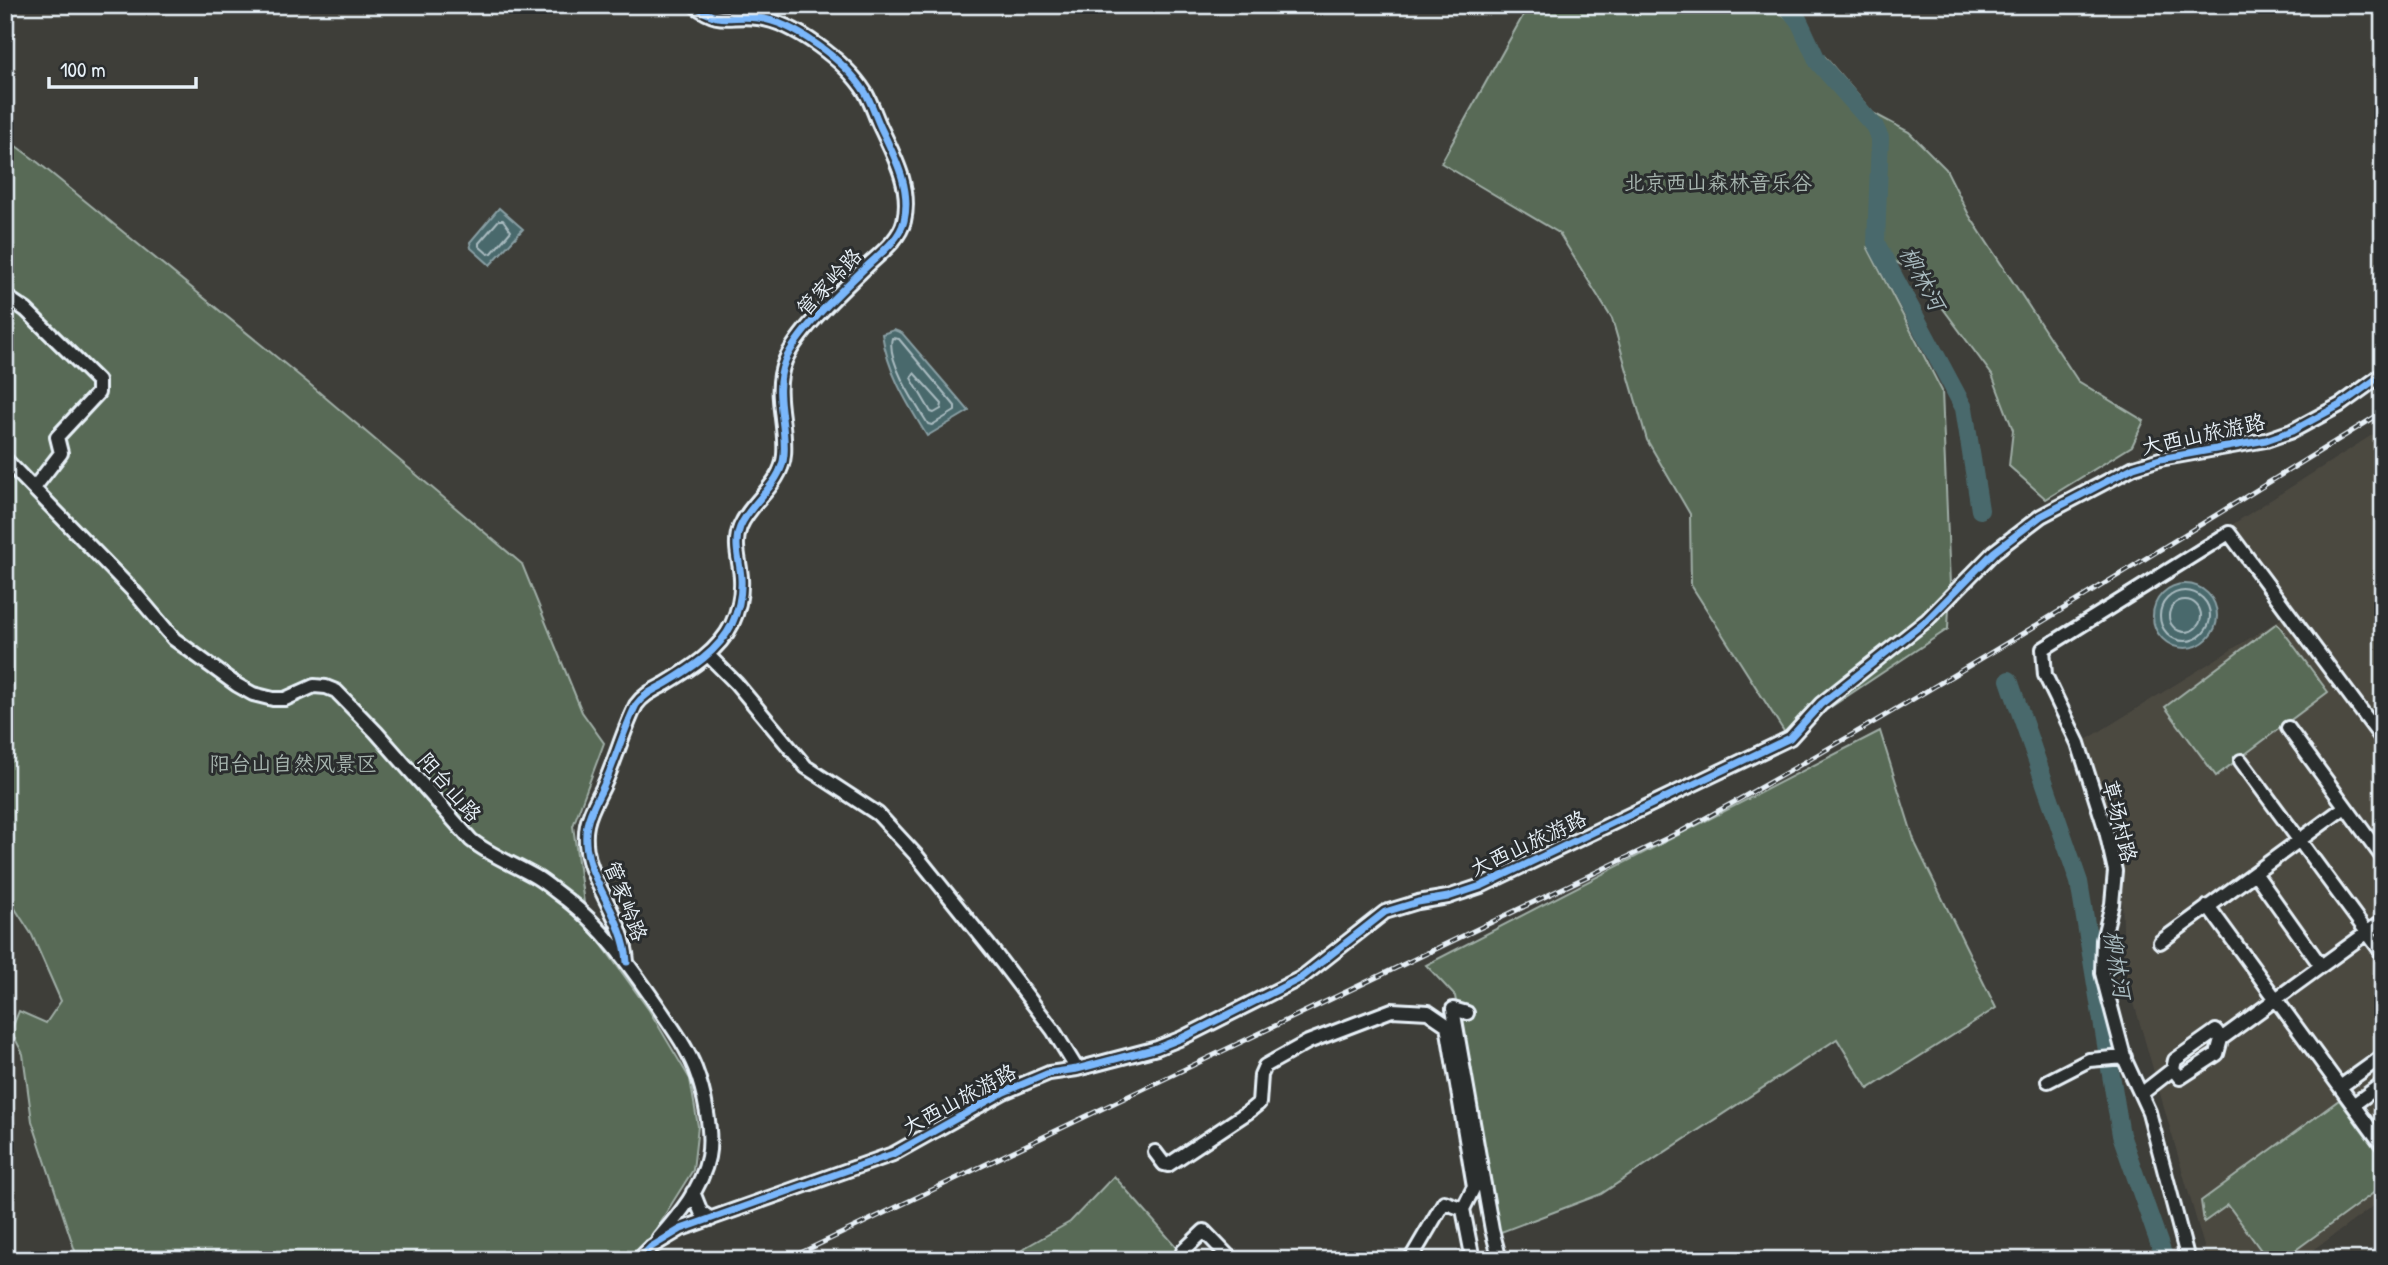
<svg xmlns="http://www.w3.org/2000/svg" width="2388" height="1265" font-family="'Patrick Hand','LXGW WenKai TC',sans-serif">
  <rect width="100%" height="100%" fill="#3e3e39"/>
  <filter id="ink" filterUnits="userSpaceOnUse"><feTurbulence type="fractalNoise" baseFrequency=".0143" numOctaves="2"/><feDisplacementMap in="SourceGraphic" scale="14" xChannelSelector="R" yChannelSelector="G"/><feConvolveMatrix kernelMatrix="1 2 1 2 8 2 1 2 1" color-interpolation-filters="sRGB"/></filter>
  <g filter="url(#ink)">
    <path fill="#4c4941" d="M2383,428V732L2230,526Z
      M2284,617L2383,752V1199L2300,1260H2208L2124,968L2121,853L2086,740Z"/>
    <path fill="#586b56" stroke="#a0aea7" stroke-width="2" d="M1520,5H1772L1807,36L1873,113L1909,132L1946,169L1969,215L2078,381L2144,421L2132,446L2046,499L2009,466L2013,430L1992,375L1916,272L1868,248L1942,391L1950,585L1948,629L1787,736L1691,585L1690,514L1647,440L1612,319L1559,233L1441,163L1525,12Z
      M5,138L35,160L307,382L522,564L582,712L604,743L573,826L587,924L649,1010L690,1079L698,1126L693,1170L640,1254L631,1260H78L32,1121L23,1054L11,1031L19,1011L46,1023L61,1001L32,935L5,893Z
      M2277,623L2328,692L2216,776L2165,707Z
      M1880,731L1915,843L1996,1008L1868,1089L1837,1039L1601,1194L1496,1234L1455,996L1426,965Z
      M2339,1100L2383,1160V1186L2282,1260H2268L2228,1205L2204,1222L2201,1201Z
      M1114,1176L1188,1260H1010L1026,1247L1070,1222Z"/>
    <path fill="#4a696c" stroke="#899fa4" stroke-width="2" d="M499,208L523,229L490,265L471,248L470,242Z
      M894,330L902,333L969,411L927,436C907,403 888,373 882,334Z
      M2153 616a32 32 0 1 1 64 0a32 32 0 1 1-64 0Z"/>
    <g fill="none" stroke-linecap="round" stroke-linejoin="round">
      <path stroke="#a9bbc0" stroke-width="2" d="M499,220H503L511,231L492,253L488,254L479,246V243Z
        M892,338L899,339L955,406V411L932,425L928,424C916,405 886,360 892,338Z
        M914,373L942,404L941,409L934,413L931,412L911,378Z
        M2160 616a25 25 0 1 1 50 0a25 25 0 1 1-50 0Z
        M2169 616a16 16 0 1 1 32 0a16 16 0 1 1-32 0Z"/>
      <path stroke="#4a696c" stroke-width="18" d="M1786,5L1799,21L1818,62L1875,127L1880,138L1876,243L1964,408L1980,510
        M2009,680L2079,882L2121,1135L2165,1260"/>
      <defs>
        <path id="minor" d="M5,296L26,310L98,381V393L57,437L61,453L34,488
          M5,459L135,593L174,639L237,685L253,694L273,699H285L314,686L326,687L336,691L376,732L471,840C491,856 514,864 536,877C546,883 556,892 566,899C605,929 632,969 659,1008C672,1027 686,1046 695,1068C704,1091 713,1132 708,1157C702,1188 679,1215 659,1238
          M708,655L736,683L806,767L878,814L916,855L993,951L1053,1030L1077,1069
          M2288,728L2383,858
          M2241,761L2383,954
          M2255,873L2321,966
          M2208,906L2383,1146
          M2160,942L2345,807
          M627,962C625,929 605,902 593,872C587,858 584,840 587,825C590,810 598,798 604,785C616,759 623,731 636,705C644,694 654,690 665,684C690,669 719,651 732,624C739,609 742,595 741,578C740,560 733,545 740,527C750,502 782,484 784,455C787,423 772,393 785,361C797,332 841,291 864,269C878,255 899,241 904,221C912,187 894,156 880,126C875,115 871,102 865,92C846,62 794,22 758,18C729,14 721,26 694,5
          M1467,1013L1453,1009L1492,1230L1500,1260
          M2221,1039L2383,921
          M2048,1081L2089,1060L2125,1057
          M2340,1087L2383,1056
          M2141,1094L2173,1069L2180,1078L2217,1054L2221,1039L2216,1031L2175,1060L2173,1069
          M2353,1105L2383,1083
          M1155,1152L1164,1164L1168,1165L1248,1112L1259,1103L1261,1075L1265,1066L1308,1042L1392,1010L1428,1012L1447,1025L1474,1187L1463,1209
          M693,1192L701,1212L711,1219
          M1183,1251L1204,1231L1232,1260
          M638,1260L651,1247L681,1229L893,1154L1004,1092L1049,1073L1077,1069L1157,1048L1182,1038L1301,978L1385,912L1418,902L1448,897L1481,886L1790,738L1821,704L1927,620L1994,552L2041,516L2134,467L2160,459L2266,440L2292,431L2340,405L2383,374
          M1410,1260L1444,1202L1463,1209L1473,1260
          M2188,1260L2149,1112L2125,1060L2102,973L2103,940L2112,904L2115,871L2106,831L2078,743L2045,675L2043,649L2229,533L2383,740"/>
      </defs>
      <use href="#minor" stroke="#e8f1f8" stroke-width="18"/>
      <use href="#minor" stroke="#2a2d2e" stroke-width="12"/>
      <defs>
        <path id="rail" d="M786,1260L1682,831C1921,700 2151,555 2383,412"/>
      </defs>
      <use href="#rail" stroke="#e8f1f8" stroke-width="5"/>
      <use href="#rail" stroke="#2a2d2e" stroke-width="2.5" stroke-dasharray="8" stroke-linecap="butt"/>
      <defs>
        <path id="cycleway" d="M627,962C625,929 605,902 593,872C587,858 584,840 587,825C590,810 598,798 604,785C616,759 623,731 636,705C644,694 654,690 665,684C690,669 719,651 732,624C739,609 742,595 741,578C740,560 733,545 740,527C750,502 782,484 784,455C787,423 772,393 785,361C797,332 841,291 864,269C878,255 899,241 904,221C912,187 894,156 880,126C875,115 871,102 865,92C846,62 794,22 758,18C729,14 721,26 694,5
          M638,1260L651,1247L681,1229L893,1154L1004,1092L1049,1073L1077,1069L1157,1048L1182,1038L1301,978L1385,912L1418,902L1448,897L1481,886L1790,738L1821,704L1927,620L1994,552L2041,516L2134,467L2160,459L2266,440L2292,431L2340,405L2383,374"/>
      </defs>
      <use href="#cycleway" stroke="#2a2d2e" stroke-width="11"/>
      <use href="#cycleway" stroke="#7ab7fb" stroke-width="7"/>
    </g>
  </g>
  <g text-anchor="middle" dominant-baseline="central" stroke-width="6" stroke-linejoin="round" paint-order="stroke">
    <g font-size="21" fill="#a7b5af" stroke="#2a2d2e">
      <text x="1718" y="182">北京西山森林音乐谷</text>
      <text x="293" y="763">阳台山自然风景区</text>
    </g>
    <g font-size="21" fill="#e8f1f8" stroke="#2a2d2e">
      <text transform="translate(829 282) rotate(-47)">管家岭路</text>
      <text transform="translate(2203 434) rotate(-12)">大西山旅游路</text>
      <text transform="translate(450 787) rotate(49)">阳台山路</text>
      <text transform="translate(2120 821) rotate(76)">草场村路</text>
      <text transform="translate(1528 843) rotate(-25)">大西山旅游路</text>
      <text transform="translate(626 901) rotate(69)">管家岭路</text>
      <text transform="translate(959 1099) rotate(-28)">大西山旅游路</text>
    </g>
    <g font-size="23" font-style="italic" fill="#a9bbc0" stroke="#2a2d2e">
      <text transform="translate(1923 278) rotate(62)">柳林河</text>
      <text transform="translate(2118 964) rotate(81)">柳林河</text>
    </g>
  </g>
  <rect width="2388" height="1265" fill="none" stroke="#2a2d2e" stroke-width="28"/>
  <rect x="14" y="14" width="2360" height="1237" fill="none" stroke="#e8f1f8" stroke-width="2.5" filter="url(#ink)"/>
  <path d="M49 77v10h147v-10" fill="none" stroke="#e8f1f8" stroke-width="3.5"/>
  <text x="60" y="77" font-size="21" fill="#e8f1f8" stroke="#2a2d2e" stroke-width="5" paint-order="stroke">100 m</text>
</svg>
